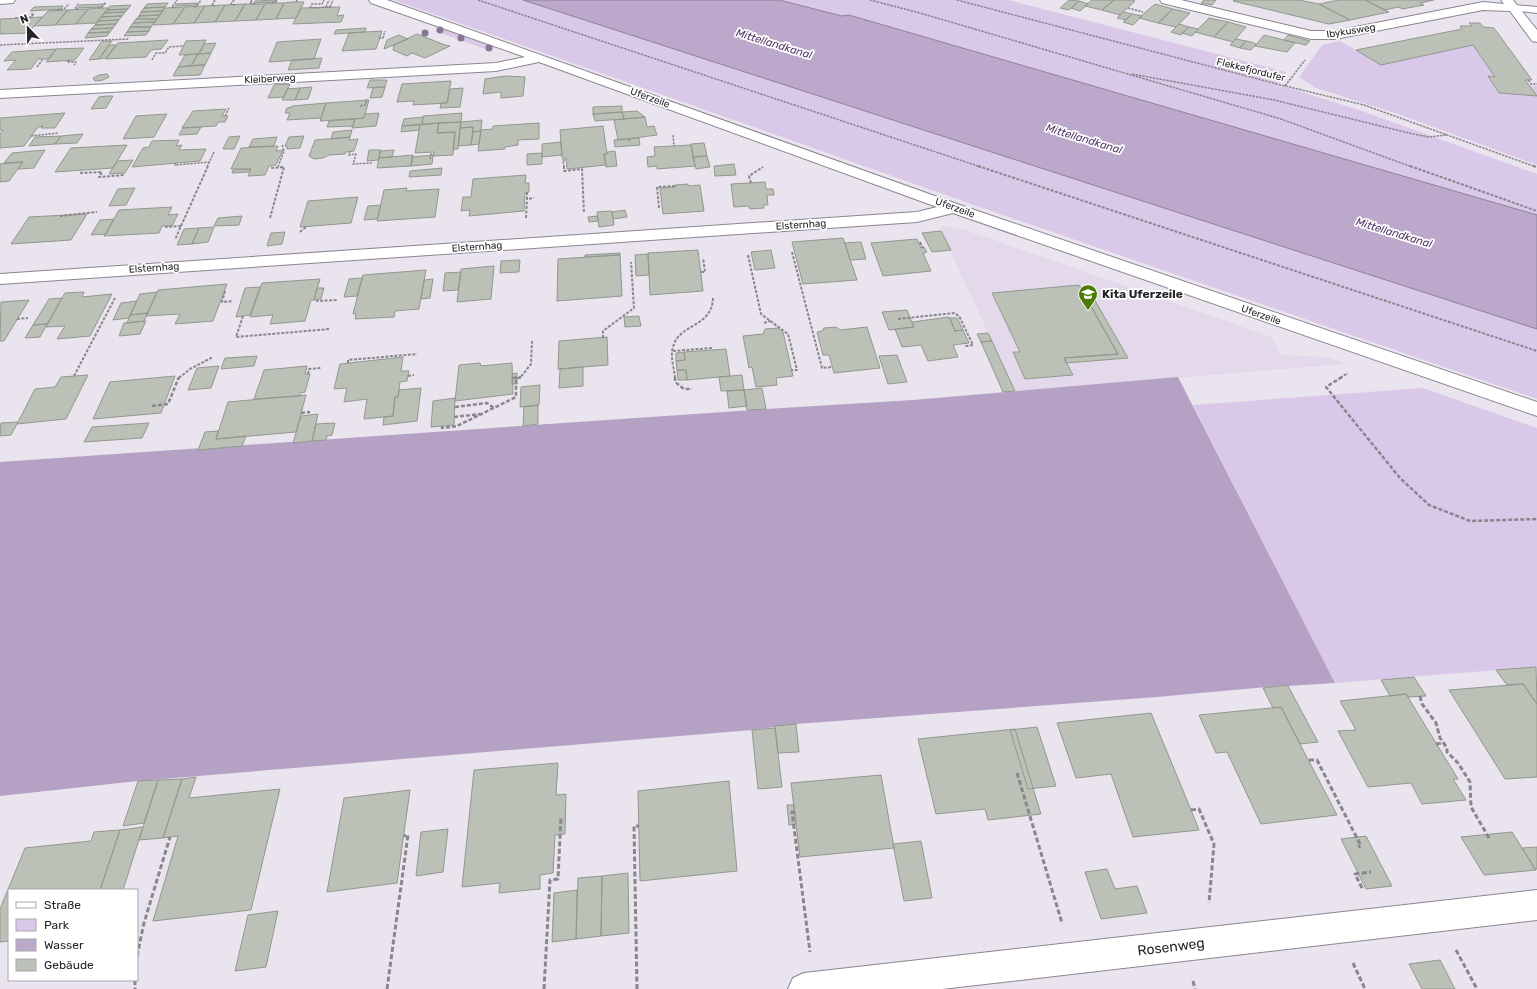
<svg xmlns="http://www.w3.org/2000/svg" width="1537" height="989" font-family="Rubik,sans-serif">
  <rect width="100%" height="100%" fill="#eae4ef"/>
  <path fill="#e3d9eb" d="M942,226L965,230L1272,337L1280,355L1329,357L1344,364L1015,391L941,231Z"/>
  <path fill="#dac8e8" d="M394,0H523L1537,329V399L971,204Z
    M779,0H1008L1286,72V79L1283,82L1276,84L1359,110L1537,174V215L849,15L842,16Z
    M441,28L495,47L488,50L435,31Z
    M1340,41L1381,64L1473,45L1495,77H1489L1499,93L1536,96L1528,85L1537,86V165L1398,114L1316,88L1299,77L1322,45Z
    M1423,388L1537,428V667L1335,683L1193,405Z"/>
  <path fill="#b4a1c3" d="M1178,377L1335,683L1288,686L1287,685L1157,697L796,724L752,730L138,781L0,796V462L766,409L913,400Z"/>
  <path fill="#bba8ca" stroke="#8e8099" d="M523,0H779L842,16L849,15L1537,215V329Z"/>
  <path fill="#bbc1b6" stroke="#92988e" d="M276,0L275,2L254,3L255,1Z
    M1069,0L1079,1L1069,10L1060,8Z
    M1092,0H1114L1102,10L1085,6Z
    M1114,0H1132L1135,1L1120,15L1102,10Z
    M1204,0H1216L1212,5L1201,3Z
    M1234,0H1299L1319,4L1350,20L1329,24L1233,1Z
    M1339,0H1365L1389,12L1350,20L1319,4Z
    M1365,0H1434L1420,3L1424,5L1402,9L1399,7L1384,10Z
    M1079,1L1088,4L1080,11L1071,8Z
    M292,2H304L296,18L276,19L284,3Z
    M168,3L165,7L144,8L147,4Z
    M198,3L196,5L175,6L176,4Z
    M272,3H284L276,19L256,20L265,4Z
    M104,4L101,7L78,8L80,5Z
    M245,4L235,21L215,22L225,5Z
    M245,4H265L256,20L235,21Z
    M1155,4L1173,9L1158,23L1139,18Z
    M131,5L128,9L107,10L110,6Z
    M225,5L215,22L194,23L205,6Z
    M63,6L61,9L30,11L34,7Z
    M205,6L194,23L173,24L185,7Z
    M165,7L163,11L141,12L144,8Z
    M185,7L173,24L153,25L164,8Z
    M340,7L337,16L344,15L341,22L293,24L301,8Z
    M98,8H109L96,23L76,24L88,9Z
    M88,9L76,24L55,25L68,10Z
    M128,9L125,12L104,13L107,10Z
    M1173,9L1190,13L1176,27L1158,23Z
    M68,10L55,25L34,26L48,11Z
    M163,11L160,15L139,16L141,12Z
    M125,12L122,16L101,17L104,13Z
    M1123,12L1128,13L1132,14L1126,20L1117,18Z
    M1132,14L1142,16L1133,25L1123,22Z
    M160,15L157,19H136L139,16Z
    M122,16L119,20L98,21L101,17Z
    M42,17L28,33L0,34V19Z
    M1209,18L1228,22L1214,37L1195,32Z
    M136,19H157L154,22L133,23Z
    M119,20L116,24L95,25L98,21Z
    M154,22L151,27H130L133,23Z
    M1228,22L1246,27L1233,42L1214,37Z
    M1469,23H1480L1483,27L1494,28L1532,80H1525L1537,96L1499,93L1488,76L1495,77L1473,45L1381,65L1356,50L1462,29L1460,26H1472Z
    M116,24L113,28L91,29L95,25Z
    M1179,24L1189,27L1181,35L1171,32Z
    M130,27H151L149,31L127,32Z
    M1189,27L1194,28L1198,29L1192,36L1182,33Z
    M113,28L110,32L88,33L91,29Z
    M366,28L365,32L334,34L336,30Z
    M149,31L146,35L124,36L127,32Z
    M382,31L376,49L342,51L349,33Z
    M110,32L107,36L85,38L88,33Z
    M417,34L445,45L450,46L425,58L412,53L407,56L393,50L394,45Z
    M399,35L408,39L384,49L387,40Z
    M1264,35L1284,40L1295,43L1287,52L1255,46Z
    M1288,35L1310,41L1306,45L1284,40Z
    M321,39L314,59L269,62L277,42Z
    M1236,39L1246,41L1240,48L1230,45Z
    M168,40L161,49L151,50L146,57L106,59L118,43Z
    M206,40L199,54L179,55L186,41Z
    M102,41H112L99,59L89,60Z
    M1246,41L1251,42L1256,44L1251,50L1240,48Z
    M216,43L211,53L199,54L204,44Z
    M109,45H116L106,58L99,59Z
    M84,48L75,60L46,62L56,49Z
    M56,49L49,59H38L31,69L7,70L16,60L4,61L12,52Z
    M211,53L205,65L191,66L198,54Z
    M198,54L191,66L178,67L185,55Z
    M322,58L319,68L288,70L292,60Z
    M198,65H205L200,75L173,76L178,67Z
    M107,74L109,77L103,80L95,81L93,78L99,75Z
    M505,76L525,77L523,96L501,98V92L483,94L485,79Z
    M370,80H387L385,87L367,88Z
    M451,81L447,103L413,105L414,101L397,102L402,84Z
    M290,84L284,97L268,98L274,85Z
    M312,87L308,99L295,100L300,88Z
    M379,87H385L382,97L370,98L373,88Z
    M300,88L295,100H282L287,89Z
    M463,88L460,107L440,108L441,103H447L450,89Z
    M107,96H113L106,108L91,109L99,97Z
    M369,100L364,118L320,121L326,103Z
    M326,103L321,118L287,120L290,113H285L287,108L292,107V106Z
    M622,106V112L593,114V107Z
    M226,109L222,116H228L225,122H218L216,126L182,128L193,111Z
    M637,111L645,117L624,119L622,112Z
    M622,112L624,119L595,121L593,114Z
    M65,113L55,128H41L43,126L38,127L24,146L0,148V134L3,130H0V118Z
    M379,113L376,126L352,128L355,119L364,118L365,114Z
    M462,113L461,122L422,124L423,116Z
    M167,114L154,137L123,139L136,116Z
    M423,117L422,124L402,126L404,119Z
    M645,117L647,127L654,126L657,135L618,140L614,120Z
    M355,119L353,126L327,127L329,121Z
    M482,120L481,131L473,132V127L460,128L461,122Z
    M461,122L458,149H453L455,132L437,133L439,123Z
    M439,123L437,133L455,132L453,155L433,156L434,152L415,153L420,125Z
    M539,123V139L518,140V145L505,147V149L478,151L481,130L493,129V126Z
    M420,125L419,130L401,132L402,126Z
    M603,126L607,154H604L606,165L567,169L566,158H562L560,130Z
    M201,127L197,134L179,135L183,128Z
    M473,127L471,145L458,146L460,128Z
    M352,130L350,137L331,139L333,132Z
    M481,131L479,144L471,145L473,132Z
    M83,134L77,143L55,144L61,136Z
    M61,136L55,144L29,146L35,137Z
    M240,136L234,149H223L229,137Z
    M304,136L300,148L287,149V146H285L289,137Z
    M277,137L274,146L249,147L253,139Z
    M350,137L349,140L358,139L354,151L346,152L345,154L329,155L323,158L314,159L309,156L315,140Z
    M639,138L640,145L615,147L614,140Z
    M179,140L176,146L182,145L179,150L206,149L200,161L132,167L143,148L149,147L152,141Z
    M561,142L562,155L542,157V144Z
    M704,143L707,156L693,157L691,144Z
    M127,145L113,168L55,172L71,148Z
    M691,145L695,166L657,169V166L648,167L647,157L655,156L654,147Z
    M278,146L276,151L283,150L276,165L269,166L265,175L248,176L251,169H231L241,148Z
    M45,150L34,168L18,169L23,162L4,163L12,153Z
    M369,150H381L378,160L367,161Z
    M394,150L392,157L379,158L380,151Z
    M615,151L617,166L606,167L604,154H607V152Z
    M542,153V164L527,165V154Z
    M413,155L411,166L377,168L379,158Z
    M433,155L432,164L411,166L412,157Z
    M707,156L710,167L696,169L693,157Z
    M133,160L125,173L109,174L117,161Z
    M23,162L9,181L0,182V164Z
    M734,164L736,175L715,176L714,166Z
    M442,168L441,175L409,177L410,171Z
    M251,169L249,172L232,173L233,170Z
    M526,175L525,183H529V192L525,193L524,211L469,216L470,210L461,211L463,197H471L473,179Z
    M765,182L766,189H773L774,195H767L768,205H763L764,208L750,209L749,206L734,207L731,184Z
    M688,184V186L700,185L704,211L663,214L660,188L676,187L675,185Z
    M135,188L126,205L109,206L118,189Z
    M407,188L406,191L439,189L435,217L377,221L384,190Z
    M358,197L351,223L300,227L308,201Z
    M381,205L377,219L364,220L368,206Z
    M172,207L168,215L178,214L172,226H162L159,233L104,236L119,210Z
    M625,210L627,217L613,219L612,212Z
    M612,211L614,225L599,227L597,212Z
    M87,214L71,240L11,244L29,217Z
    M242,216L239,225L214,226L218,218Z
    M597,216L598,221L589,222L588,217Z
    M114,219L106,234L91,235L100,220Z
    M214,227L208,242L192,244L199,228Z
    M199,228L192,244L177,245L184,229Z
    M941,231L951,250L932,252L922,233Z
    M285,232L282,244L267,246L271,233Z
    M843,238L857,280L803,284L792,242Z
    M917,239L921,248L924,247L927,252L923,253L931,271L883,276L871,243Z
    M861,242L866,259L850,260L845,243Z
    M698,250L703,291L650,295L648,253Z
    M771,250L775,268L755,270L751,252Z
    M620,253V255L585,257V255Z
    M648,254L649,275L636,276L635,255Z
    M620,255L622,296L557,301L558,259Z
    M520,260L519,272L500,273L501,261Z
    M494,266L491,299L457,302L461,269Z
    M426,270L419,309L395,311L394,317L355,319L356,314H353L363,275Z
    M461,272L458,290L443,291L445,273Z
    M362,278L357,296L344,297L349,279Z
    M320,279L314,300H311L305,321L270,324L273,315L250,317L262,283Z
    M433,279L430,298L421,299L424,280Z
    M227,284L213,321L175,324L180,314L146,316L158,290Z
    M1079,285L1118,354L1064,358L1073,375L1025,379L1013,352H1020L992,293Z
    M260,287L250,315L236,317L245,288Z
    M317,288H324L321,299L314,300Z
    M84,292L82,297L112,294L90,336L57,339L65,326L46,327L62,298L65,293Z
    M157,292L148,313L130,315L140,294Z
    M1093,297L1128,358L1066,363L1064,358L1118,354L1086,298Z
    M62,298L47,324L33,325L49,299Z
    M29,300L4,341H0L1,302Z
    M137,301L129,318L113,320L121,303Z
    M907,310L914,327L889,330L882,312Z
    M148,313L144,321L127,323L130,315Z
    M639,316L641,326L625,327L624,317Z
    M949,317L955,331L963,330L969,343L953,345L958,357L928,361L921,345L902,347L895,329L914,327L912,322Z
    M950,318H957L963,330L955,331Z
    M146,321L140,334L119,336L124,323Z
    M47,324L40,337L25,338L33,325Z
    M836,327L840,330L867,327L880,368L834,373L829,355H823L817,332L822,331L824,328Z
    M778,328L783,332L793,376L776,378L777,385L756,387L752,367L749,368L743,336L763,334L765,329Z
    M988,333L992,341L981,342L977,334Z
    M607,337L608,365L558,369L559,341Z
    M992,341L1001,361L1015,391L1003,392L981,342Z
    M726,349L730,376L687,380L686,370H677L676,361L685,360L684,352Z
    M684,352L685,360L676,361V353Z
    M897,355L907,382L888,384L879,356Z
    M257,356L254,366L221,369L225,358Z
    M403,357L401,371H409L407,381L400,382L398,397H395L393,416L364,419L367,399L344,402L347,388L334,389L340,364Z
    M480,363L481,366L512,363L513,394L455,401L459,365Z
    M219,366L211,388L188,390L197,368Z
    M307,366L305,374H310L305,392L300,393V396L254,399L264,370Z
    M583,367V386L559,388L560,369Z
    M677,370H686L687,380H678Z
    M517,373V384H512V374Z
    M88,375L66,419L17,424L35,389L55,387L61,377Z
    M742,375L744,390L721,391L719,377Z
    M175,376L161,413L93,419L110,382Z
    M540,385L539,405L520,407L521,387Z
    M421,388L417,421L383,425L384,417L393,416L395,397H398L399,390Z
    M762,388L766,409L747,410L744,390Z
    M744,390L747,406L729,408L727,391Z
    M306,395L296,432L216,439L228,402Z
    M455,398L454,425L431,427L433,401Z
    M538,405V424L523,426L524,407Z
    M318,414L312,441L293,443L301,416Z
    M18,422L11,435L0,436L1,423Z
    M149,423L142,438L84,442L92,427Z
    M335,423L332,435L327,436L326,440L312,441L316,424Z
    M218,431L216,439L246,436L242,446L198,450L205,432Z
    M1536,667L1537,704L1523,684L1507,685L1496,670Z
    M1414,677L1426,696L1408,697L1406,694L1390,696L1381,680Z
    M1523,684L1537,704V777L1505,779L1449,690Z
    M1287,685L1288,686L1318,742L1300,744L1281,707L1273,708L1263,688Z
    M1406,694L1458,779H1453L1466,800L1422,804L1411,783L1368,787L1338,731L1356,730L1340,701Z
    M1281,707L1300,744L1337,815L1261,824L1227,752L1216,753L1199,715Z
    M1151,713L1191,810L1199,830L1133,837L1111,774L1076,778L1057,723Z
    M796,724L799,752L778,753L775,726Z
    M1037,727L1056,786L1028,789L1010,730Z
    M775,728L782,787L758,789L752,730Z
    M1015,729L1041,814L988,820L985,809L936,814L918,739Z
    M558,763L556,795L566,794L565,834L555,835L553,873L540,875V889L499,893L500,883L462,887L474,770Z
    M881,775L894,848L800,857L791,783Z
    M196,777L189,798L280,789L251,910L153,921L178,836L163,838L182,779Z
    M182,779L163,838L139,840L158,780Z
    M158,780L144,823L123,826L138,781Z
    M729,781L737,871L640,881L638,791Z
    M410,790L397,883L327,892L344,798Z
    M787,805H794L796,824L789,825Z
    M143,827L123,890H100L120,830Z
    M448,829L443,872L416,876L421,832Z
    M120,830L100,890H9V941L0,942V909L25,848L91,841L94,832Z
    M1512,832L1536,870L1484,875L1461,837Z
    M1366,836L1392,886L1366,889L1341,839Z
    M921,841L932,898L904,901L893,844Z
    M1537,847V869H1535L1522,848Z
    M1107,869L1115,889L1137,886L1147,913L1101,919L1085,872Z
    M628,873L629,933L601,936L602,876Z
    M602,876L601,936L576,939L578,878Z
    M577,890L576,939L552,942L554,893Z
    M278,911L266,967L235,971L248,915Z
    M1440,960L1455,989H1422L1409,964Z"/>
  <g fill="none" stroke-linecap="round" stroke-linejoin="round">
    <defs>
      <path id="service" d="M1514,5L1537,7V13L1511,10L1510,8L1511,6Z"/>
      <path id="minor" d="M0,0H15L13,3L0,4Z
        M369,0H387L960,205L1537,402V416L953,213L917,222L0,284V274L917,212L937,207L539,62L496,71L0,98V90L496,63L525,57L371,3Z
        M1160,0H1181L1311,31H1335L1483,2L1504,4L1501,0H1513L1537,30V42L1532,41L1510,11L1483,10L1335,39H1311L1162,3Z
        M1537,890V920L942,989H788L793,978L804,973Z"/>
    </defs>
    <use href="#service" stroke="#8a858f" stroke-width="2"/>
    <use href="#minor" stroke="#8a858f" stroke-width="2"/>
    <path stroke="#8a868d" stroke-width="1.5" stroke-dasharray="2.5 1" stroke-linecap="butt" d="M215,0L212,5L215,6
      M234,0L231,4L235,5
      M252,0L250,3L255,4
      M478,0L981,167
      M870,0L920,13L1281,119L1412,167
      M957,0L1277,84L1364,105L1536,167
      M296,2L297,0
      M272,3L276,2L277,0
      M194,7L197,6L201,0
      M326,7L329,0
      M330,7L333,0
      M98,8L102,7L106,2
      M175,8L172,7L177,0
      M310,8L312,4H322L324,0
      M1128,8L1143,12
      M78,9H75L79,3
      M57,10L64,9L69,4
      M31,14H34L31,17
      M379,38H383L385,31
      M0,45L129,39
      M69,60L67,62H76L74,65
      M152,60L156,53H165L169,47L184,46
      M37,67L43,59
      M1132,74L1274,100L1413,134L1429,137L1446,135
      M1528,80L1531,84H1537
      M1285,86L1305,60
      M360,106L365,105L367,99
      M225,116L229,108
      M673,135L674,146
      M31,136L58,133
      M629,139L630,142
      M350,151L349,155L356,154L353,164L372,163
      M430,159L431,154H433
      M176,163L175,165L210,162
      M207,167L214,152
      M278,167L284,151L282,144
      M564,167L563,160H566"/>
    <path stroke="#8a868d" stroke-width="2" stroke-dasharray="3 1.5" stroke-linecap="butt" d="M564,166V171L582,169L584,213
      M978,166L1537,351
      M1410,166L1537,211
      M1533,166L1537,167
      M80,173L102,172L99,177L125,175
      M751,183L749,176L763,167
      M527,192V199L534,198
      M659,208L657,187L676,186
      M60,216L97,212
      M270,218L284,167L272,168L273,166
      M526,218L527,199
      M167,226L166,227L181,226L175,240
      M181,226L208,166
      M300,232L307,226
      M920,242L923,248
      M792,252L822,368L832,367
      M748,255L761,314L788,334L797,370H791
      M701,272H705L703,258
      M225,291L222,302L233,301
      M318,300L317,301L337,300
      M243,316L236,337L330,329
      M17,319L28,318
      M898,319L954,313L959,316L973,345L966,346L965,343
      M764,323L770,321
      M603,338V331L634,308L631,262
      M673,351L712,348
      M348,363V360L417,354
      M308,374L309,369L321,368
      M74,376L115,298
      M408,376L414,375
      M179,378L190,369L213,357
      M513,378H520L531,364L532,341
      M675,378C674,368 670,356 673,347C679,323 712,328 713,298
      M1340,378L1348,373"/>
    <path stroke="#8a868d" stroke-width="2.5" stroke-dasharray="4 2" stroke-linecap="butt" d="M675,377V382L684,389H692
      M1342,377L1326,387L1400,478L1429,505L1470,521L1537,519
      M513,378L521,377
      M152,406L168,404L179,377
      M455,407L487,403L494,408
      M301,413L310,412
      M454,417L480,414
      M442,426V428L457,426L516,397V378"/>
    <path stroke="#8a868d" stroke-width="3" stroke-dasharray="5 2.5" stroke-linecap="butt" d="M1420,696L1422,704L1436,723L1440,738L1447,748V752L1458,763L1470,782L1471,807L1489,838
      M1436,744L1444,743
      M1309,760H1317L1361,846L1358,847
      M1017,773L1062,923
      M1191,810L1199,809L1214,844L1209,903
      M795,812H792L810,952
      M1362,888L1355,874L1371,872
      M1456,950L1477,989
      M137,956L144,923L170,837
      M1353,963L1365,989
      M135,980V989
      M1193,981L1195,989
      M387,989L408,835L404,836
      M544,989L550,880L558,879L561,817
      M637,989L634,826H639"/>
    <use href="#service" fill="#fff" fill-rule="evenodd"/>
    <use href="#minor" fill="#fff" fill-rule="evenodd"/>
    <path stroke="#8a868d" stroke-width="1.5" stroke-dasharray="2.5 1" stroke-linecap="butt" d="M311,8L331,7
      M15,18L32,17"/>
  </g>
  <g fill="#887794">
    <circle cx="440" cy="30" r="3.5"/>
    <circle cx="425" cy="33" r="3.5"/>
    <circle cx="461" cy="38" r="3.5"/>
    <circle cx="489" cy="48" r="3.5"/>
  </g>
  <defs>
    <symbol id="school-pin" viewBox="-11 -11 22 30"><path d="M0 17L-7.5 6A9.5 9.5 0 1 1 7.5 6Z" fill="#4b7c07" stroke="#fff"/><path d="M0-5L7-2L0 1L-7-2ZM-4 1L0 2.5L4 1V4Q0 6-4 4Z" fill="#fff"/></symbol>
  </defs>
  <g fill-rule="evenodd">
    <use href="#school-pin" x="1077" y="283" width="22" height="30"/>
  </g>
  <g text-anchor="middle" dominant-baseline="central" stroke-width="3.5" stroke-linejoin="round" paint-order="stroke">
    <g font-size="10" fill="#262428" stroke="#fff">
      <text transform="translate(1351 31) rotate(-9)">Ibykusweg</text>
      <text transform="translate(1251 70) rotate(14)">Flekkefjordufer</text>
      <text transform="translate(270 79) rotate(-3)">Kleiberweg</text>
      <text transform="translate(650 98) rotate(20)">Uferzeile</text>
      <text transform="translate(955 208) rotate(20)">Uferzeile</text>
      <text transform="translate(801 225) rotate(-4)">Elsternhag</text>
      <text transform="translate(477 247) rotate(-4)">Elsternhag</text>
      <text transform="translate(154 268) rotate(-4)">Elsternhag</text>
      <text transform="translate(1261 315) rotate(19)">Uferzeile</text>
    </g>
    <g font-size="11" font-style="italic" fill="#543867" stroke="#fff">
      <text transform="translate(774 44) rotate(17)">Mittellandkanal</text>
      <text transform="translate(1084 139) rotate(17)">Mittellandkanal</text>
      <text transform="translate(1394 233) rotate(17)">Mittellandkanal</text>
    </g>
    <g font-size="12" font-weight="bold" fill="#262428" stroke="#fff" text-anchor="start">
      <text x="1102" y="294">Kita Uferzeile</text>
    </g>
    <g font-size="14" fill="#262428" stroke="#fff">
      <text transform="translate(1171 947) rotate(-7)">Rosenweg</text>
    </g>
  </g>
  <rect x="8" y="889" width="130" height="92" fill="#ffffff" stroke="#a8a7a9"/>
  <rect x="16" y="902" width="20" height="6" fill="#ffffff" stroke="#a8a7a9"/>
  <text x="44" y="909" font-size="12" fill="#262428">Straße</text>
  <rect x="16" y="919" width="20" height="12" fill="#dac8e8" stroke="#a8a7a9"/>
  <text x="44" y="929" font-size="12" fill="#262428">Park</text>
  <rect x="16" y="939" width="20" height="12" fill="#bba8ca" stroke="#a8a7a9"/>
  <text x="44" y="949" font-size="12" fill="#262428">Wasser</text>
  <rect x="16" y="959" width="20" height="12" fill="#bbc1b6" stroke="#a8a7a9"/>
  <text x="44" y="969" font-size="12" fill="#262428">Gebäude</text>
  <g transform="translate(28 28) rotate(338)" stroke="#ffffff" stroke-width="3" paint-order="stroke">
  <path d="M0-3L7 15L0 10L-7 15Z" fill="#262428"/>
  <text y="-6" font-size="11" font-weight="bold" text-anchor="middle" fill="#262428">N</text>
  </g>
</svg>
